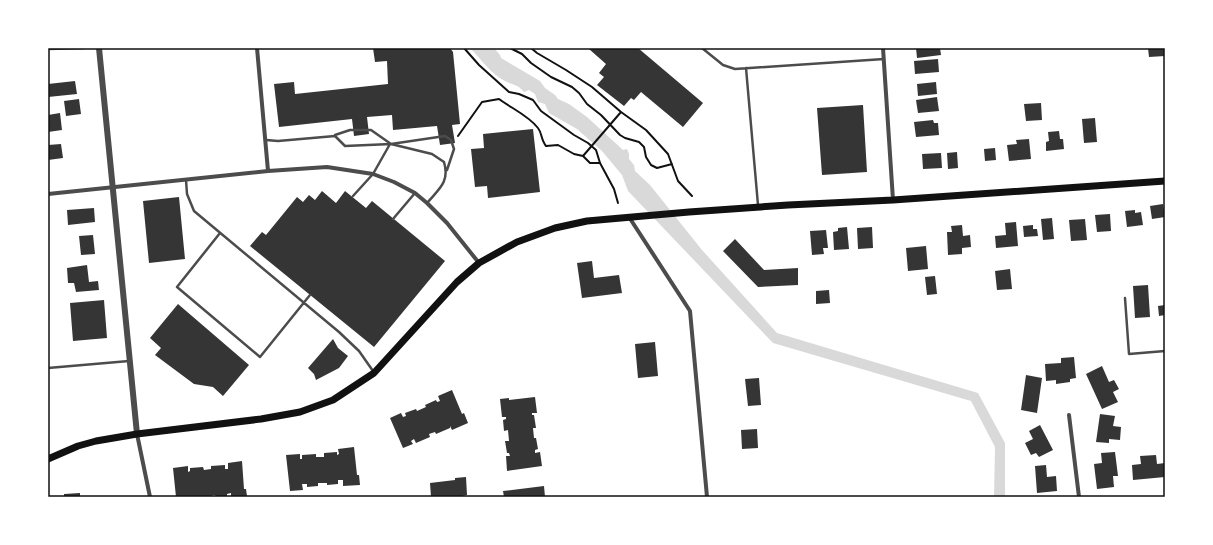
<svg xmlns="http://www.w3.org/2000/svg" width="1213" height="545" font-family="Overpass,sans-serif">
  <rect width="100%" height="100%" fill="#fff"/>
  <path fill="#d9d9d9" d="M470,48H494L500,55L501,58L540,81L545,88L555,95L558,99L569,104L587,117L623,150L627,149L629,154V159L634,165L635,171L650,185L702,250L777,333L978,393L1005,443V497H994L995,447L971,401L773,343L628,191L622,175L602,151L577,129L549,113L545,104L538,102L535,94L529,90L524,92C516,83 514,86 505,81C491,74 481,59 470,48Z"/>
  <path fill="#353535" d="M373,48H450L453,52L460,124L452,125L455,143L440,145L437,126L393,130L392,115L367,117L369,134L354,136L352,119L279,127L274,84L294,82L295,94L388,84L387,61L375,62Z
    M590,48H638L703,103L683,127L641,92L634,100L631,98L624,106L597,85L604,77L599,73L606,64L589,49Z
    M916,48H940L941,55L917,58Z
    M1148,48H1165V56L1149,57Z
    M938,59L939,72L915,74L914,61Z
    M75,81L77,94L48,97V84Z
    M936,82L937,94L918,96L917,84Z
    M937,97L939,111L918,113L916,100Z
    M79,99L81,114L66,116L64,101Z
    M1041,103L1042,120L1026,121L1024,104Z
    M863,105L867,172L822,175L817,108Z
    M60,113L62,130L48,132V115Z
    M1095,118L1097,142L1084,143L1082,119Z
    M933,120L934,123H938L939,135L916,137L914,122Z
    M533,129L540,192L488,198L487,186L475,187L471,149L484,148L483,134Z
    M1059,131L1060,139H1063L1064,149L1046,151V142L1049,141L1048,132Z
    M1029,139L1031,159L1009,161L1007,145L1017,144L1016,140Z
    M61,144L63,158L48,160V145Z
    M995,148L996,160L985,161L984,149Z
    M957,152L958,168L948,169L947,153Z
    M941,153L942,168L923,169L922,154Z
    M322,191L336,203L345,191L366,208L372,201L445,261L374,347L250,246L262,232L266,235L297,197L303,202L309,195L315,200Z
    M179,197L185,259L149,263L143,201Z
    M1163,204L1165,217L1152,219L1150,206Z
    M94,208L95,222L68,225L67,210Z
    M1135,210V213L1141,212L1143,225L1127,227L1125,211Z
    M1110,214L1111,231L1097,232L1095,215Z
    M1052,218L1054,239L1043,240L1041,219Z
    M1085,219L1087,240L1071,241L1069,220Z
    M1016,222L1018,246L996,248L995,236L1006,235L1005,223Z
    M962,225L963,236L970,235L971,247L962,248V254L948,255L947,232H952L951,226Z
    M1033,225V229H1037L1038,236L1024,237L1023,226Z
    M847,227L849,249L834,250L833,232L838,231V228Z
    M872,227L873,248L858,249L857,228Z
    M826,230L828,248H823L824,254L812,255L810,231Z
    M93,235L95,254L81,255L79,236Z
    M735,239L764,270L798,268V285L758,287L723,251Z
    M926,246L928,269L908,271L906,248Z
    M592,261L594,278L619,275L622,293L582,298L577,263Z
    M87,265L89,282L98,281L99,290L76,292L74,283H68L67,268Z
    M1010,269L1012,289L997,290L995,271Z
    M935,276L937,294L927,295L925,277Z
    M1148,285L1150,317L1135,318L1133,286Z
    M829,290L830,303L816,304V291Z
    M104,300L107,338L73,341L70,303Z
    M178,304L249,365L223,396L213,387L194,384L155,355L161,348L150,338Z
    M1165,305V315L1159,316L1158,306Z
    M333,339L338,348L348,356L339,368L316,380L314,374L308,368Z
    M655,342L658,376L638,378L635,344Z
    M1074,357L1076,378L1070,379V382L1056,384V380L1046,381L1045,364L1061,363V358Z
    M1102,366L1109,382L1114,380L1119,389L1113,392L1118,402L1102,409L1086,374Z
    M1026,375L1042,378L1037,413L1021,410Z
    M759,378L761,405L748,406L745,379Z
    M452,390L462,414L464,413L468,423L452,430L450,426V428L436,434L435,432L429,434L430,437L416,443L414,439L411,441L413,444L403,448L390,418L401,413L403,417L406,416L405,413L416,409L417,411L426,407L425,405L436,400L437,402L440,401L438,396Z
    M535,397L537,413H532V415H534L536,428H533L534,438H536L538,449L535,450V453L540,452L542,466L507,471L506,456H510L509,453H507L505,441H509L508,430L504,431L503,420L506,419V417H502L500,399L509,398V400Z
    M1100,414L1115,416L1113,426L1121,427L1120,440L1109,439V443L1096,442Z
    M1040,425L1053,450L1039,457L1036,453L1031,455L1025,443L1033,439L1029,431Z
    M757,429L758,448L742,449L741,430Z
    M354,447L357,475H359L360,485L343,486V480H338V484L327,485V483H318V486L307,487V484H302L303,490L290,491L286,455L300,454V459H302V455L316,454V457H324V453L337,452V455L339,454L338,449Z
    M1115,452L1118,476H1113L1114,487L1097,489L1094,464L1102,463L1101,453Z
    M1156,455L1157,464L1165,463V477L1133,480L1132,465L1141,464L1140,456Z
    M242,461L244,489H246L247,496L231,497V493L227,494V497H216L215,495L206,497H176L173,468L188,466V472L190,471V468L203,467L204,470L211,469V466L225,465V469H228V463Z
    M1046,465L1047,477L1056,476L1057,491L1037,493L1035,466Z
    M466,477L467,495L462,496L463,497H431L430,483L455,480V478Z
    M544,486L545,497H504L503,491Z
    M80,493V497H64V494Z"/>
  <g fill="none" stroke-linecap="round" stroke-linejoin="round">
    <path stroke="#111" stroke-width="2" d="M464,48L479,65L509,92L519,94L533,100L541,111L574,135L588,143L596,150L600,163L614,189L618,203
      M510,48L522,54L531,63L551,77L572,87L579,93L587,104L601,115L620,135L625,138L639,142L644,147L646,157L651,165L657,168L672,164
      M531,48L537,53L566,70L592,87L621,112L646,130L668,154L678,181L692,196
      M458,136L482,102L499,99C511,108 529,116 538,128C542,133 541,140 546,146L558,145L574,154L583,156L590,163H600
      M583,156L621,112"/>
    <path stroke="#4c4c4c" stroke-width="2.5" d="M702,48L723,65L735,69L884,59
      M48,49L84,48
      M746,68L758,205
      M335,135L350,130H371L391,144L445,136L451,140L454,149L447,170
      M266,140L278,141L335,136L345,146L391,144L432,154L444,162C450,182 439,189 427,203
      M186,180L187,194L194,211L339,332L359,351L373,371
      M353,196L373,174L390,144
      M393,219L415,193
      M220,233L177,287L260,357L310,295
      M1125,298L1129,354L1165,351
      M48,368L129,361"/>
    <path stroke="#4c4c4c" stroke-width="4" d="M257,48L268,171
      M883,48L893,200
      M48,194L268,171L327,167L373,174L394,182L415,193L427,203L447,223L479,263
      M629,217L690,311L707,497
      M1069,415L1079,497
      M137,434L150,497"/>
    <path stroke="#4c4c4c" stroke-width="6" d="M99,48L137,434"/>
    <path stroke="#111" stroke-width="7" d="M48,459L78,446L96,441L137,434L261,419L300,412L333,400L374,373L457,282L479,263L517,242L555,228L587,221L689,212L788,205L893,200L1165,181"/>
  </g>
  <rect width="1213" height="545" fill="none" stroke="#ffffff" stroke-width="98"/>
  <rect x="49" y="49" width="1115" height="447" fill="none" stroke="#111" stroke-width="1.5"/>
</svg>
